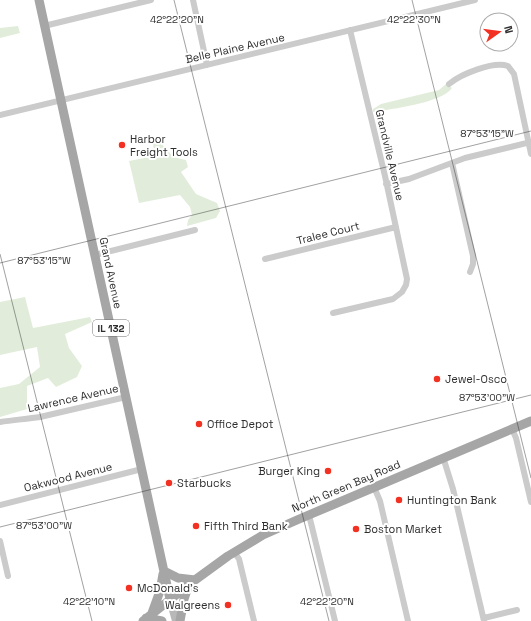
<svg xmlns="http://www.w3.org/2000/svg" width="531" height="621" font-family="'Space Grotesk',sans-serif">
  <rect width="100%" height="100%" fill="#fff"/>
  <path fill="#e1edda" d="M18,26L20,33L0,38V28Z
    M446,84L452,88C442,103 391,109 373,112V109L381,104L439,90Z
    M152,139L164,146L173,157L186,160L188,167L181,172L196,194L217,203L220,211L216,218L187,226L188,220L192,215L190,207L180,195L139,203L129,161L155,156Z
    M25,297L33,328L90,317L92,322L65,334L69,348L82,366L77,377L56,387L48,378L27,386V409L0,417V388L19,384L40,367L37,347L0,355V302Z"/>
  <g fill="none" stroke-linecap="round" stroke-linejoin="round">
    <path stroke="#cbcbcb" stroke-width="6" d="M193,0L207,65
      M44,26L151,0
      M449,84C461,74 493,61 508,66L514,74L531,154
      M0,115L475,0
      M452,163L473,256V264L470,272
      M386,184L409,179L465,158L531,142
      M95,255L195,230
      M265,259L396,227
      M333,313L393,299L402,292L406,285L407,279L385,176L350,30
      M0,422C13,420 26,419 40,417L126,397
      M512,429L516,438L531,502
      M443,457L453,489L484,621
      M374,487L380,501L408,621
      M0,505L142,469
      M309,515L335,621
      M0,541L8,576
      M234,552L239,559L254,621
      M484,618L517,610"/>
    <path stroke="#b8b8b8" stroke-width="8" d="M170,599L176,621"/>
    <path stroke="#a6a6a6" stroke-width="9" d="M39,0L170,599
      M164,571L178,578L195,580
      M152,613L160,591L163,574
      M146,618L162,621
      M143,621L195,580L228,556L263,535L297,520L531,421
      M180,621L184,599L189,584"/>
  </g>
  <path fill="none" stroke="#2e2e2e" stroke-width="1" stroke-opacity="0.45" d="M174,0L329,621M412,0L531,478M0,254L92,621M0,263L531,131M0,527L531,395"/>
  <g fill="#f23123" stroke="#fff" stroke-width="1.5">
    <circle cx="122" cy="145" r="4"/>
    <circle cx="437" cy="379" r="4"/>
    <circle cx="199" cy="424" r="4"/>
    <circle cx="328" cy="471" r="4"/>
    <circle cx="169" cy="483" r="4"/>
    <circle cx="399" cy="500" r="4"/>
    <circle cx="196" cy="526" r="4"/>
    <circle cx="356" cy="529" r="4"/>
    <circle cx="129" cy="588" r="4"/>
    <circle cx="228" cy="605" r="4"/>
  </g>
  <g text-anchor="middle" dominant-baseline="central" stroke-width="4" stroke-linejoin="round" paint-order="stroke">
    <rect fill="#fff" stroke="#6d6d6d" stroke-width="1" x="93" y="320" width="36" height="16" rx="3"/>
    <g font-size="10" font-weight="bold" fill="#2e2e2e">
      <text x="111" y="328">IL 132</text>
    </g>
    <g font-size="11" fill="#2e2e2e" stroke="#fff">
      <text transform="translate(235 48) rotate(-13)">Belle Plaine Avenue</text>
      <text transform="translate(390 155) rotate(77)">Grandville Avenue</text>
      <text transform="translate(328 233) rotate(-14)">Tralee Court</text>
      <text transform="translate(111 273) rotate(78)">Grand Avenue</text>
      <text transform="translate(73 398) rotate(-13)">Lawrence Avenue</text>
      <text transform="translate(68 477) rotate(-14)">Oakwood Avenue</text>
      <text transform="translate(346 486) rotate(-23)">North Green Bay Road</text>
    </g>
    <g font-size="11" fill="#2e2e2e" stroke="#fff" text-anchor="start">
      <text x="130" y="139">Harbor<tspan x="130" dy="13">Freight Tools</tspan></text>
      <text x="445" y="379">Jewel-Osco</text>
      <text x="207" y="424">Office Depot</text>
      <text x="320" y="471" text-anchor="end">Burger King</text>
      <text x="177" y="483">Starbucks</text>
      <text x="407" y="500">Huntington Bank</text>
      <text x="204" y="526">Fifth Third Bank</text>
      <text x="364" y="529">Boston Market</text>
      <text x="137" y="588">McDonald's</text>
      <text x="220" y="605" text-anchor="end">Walgreens</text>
    </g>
  </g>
  <g font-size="10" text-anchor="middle" fill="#2e2e2e" stroke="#fff" stroke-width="4" stroke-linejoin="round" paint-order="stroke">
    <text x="177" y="23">42°22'20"N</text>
    <text x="414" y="23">42°22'30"N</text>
    <text x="487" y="137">87°53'15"W</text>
    <text x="44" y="264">87°53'15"W</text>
    <text x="487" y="401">87°53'00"W</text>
    <text x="44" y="529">87°53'00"W</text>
    <text x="89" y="605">42°22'10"N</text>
    <text x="327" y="605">42°22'20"N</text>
  </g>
  <g transform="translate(499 32) rotate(76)"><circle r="19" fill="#ffffff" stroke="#ababab"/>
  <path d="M0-3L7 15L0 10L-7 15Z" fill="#f23123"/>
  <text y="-6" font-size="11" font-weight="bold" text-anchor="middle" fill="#2e2e2e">N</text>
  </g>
</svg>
